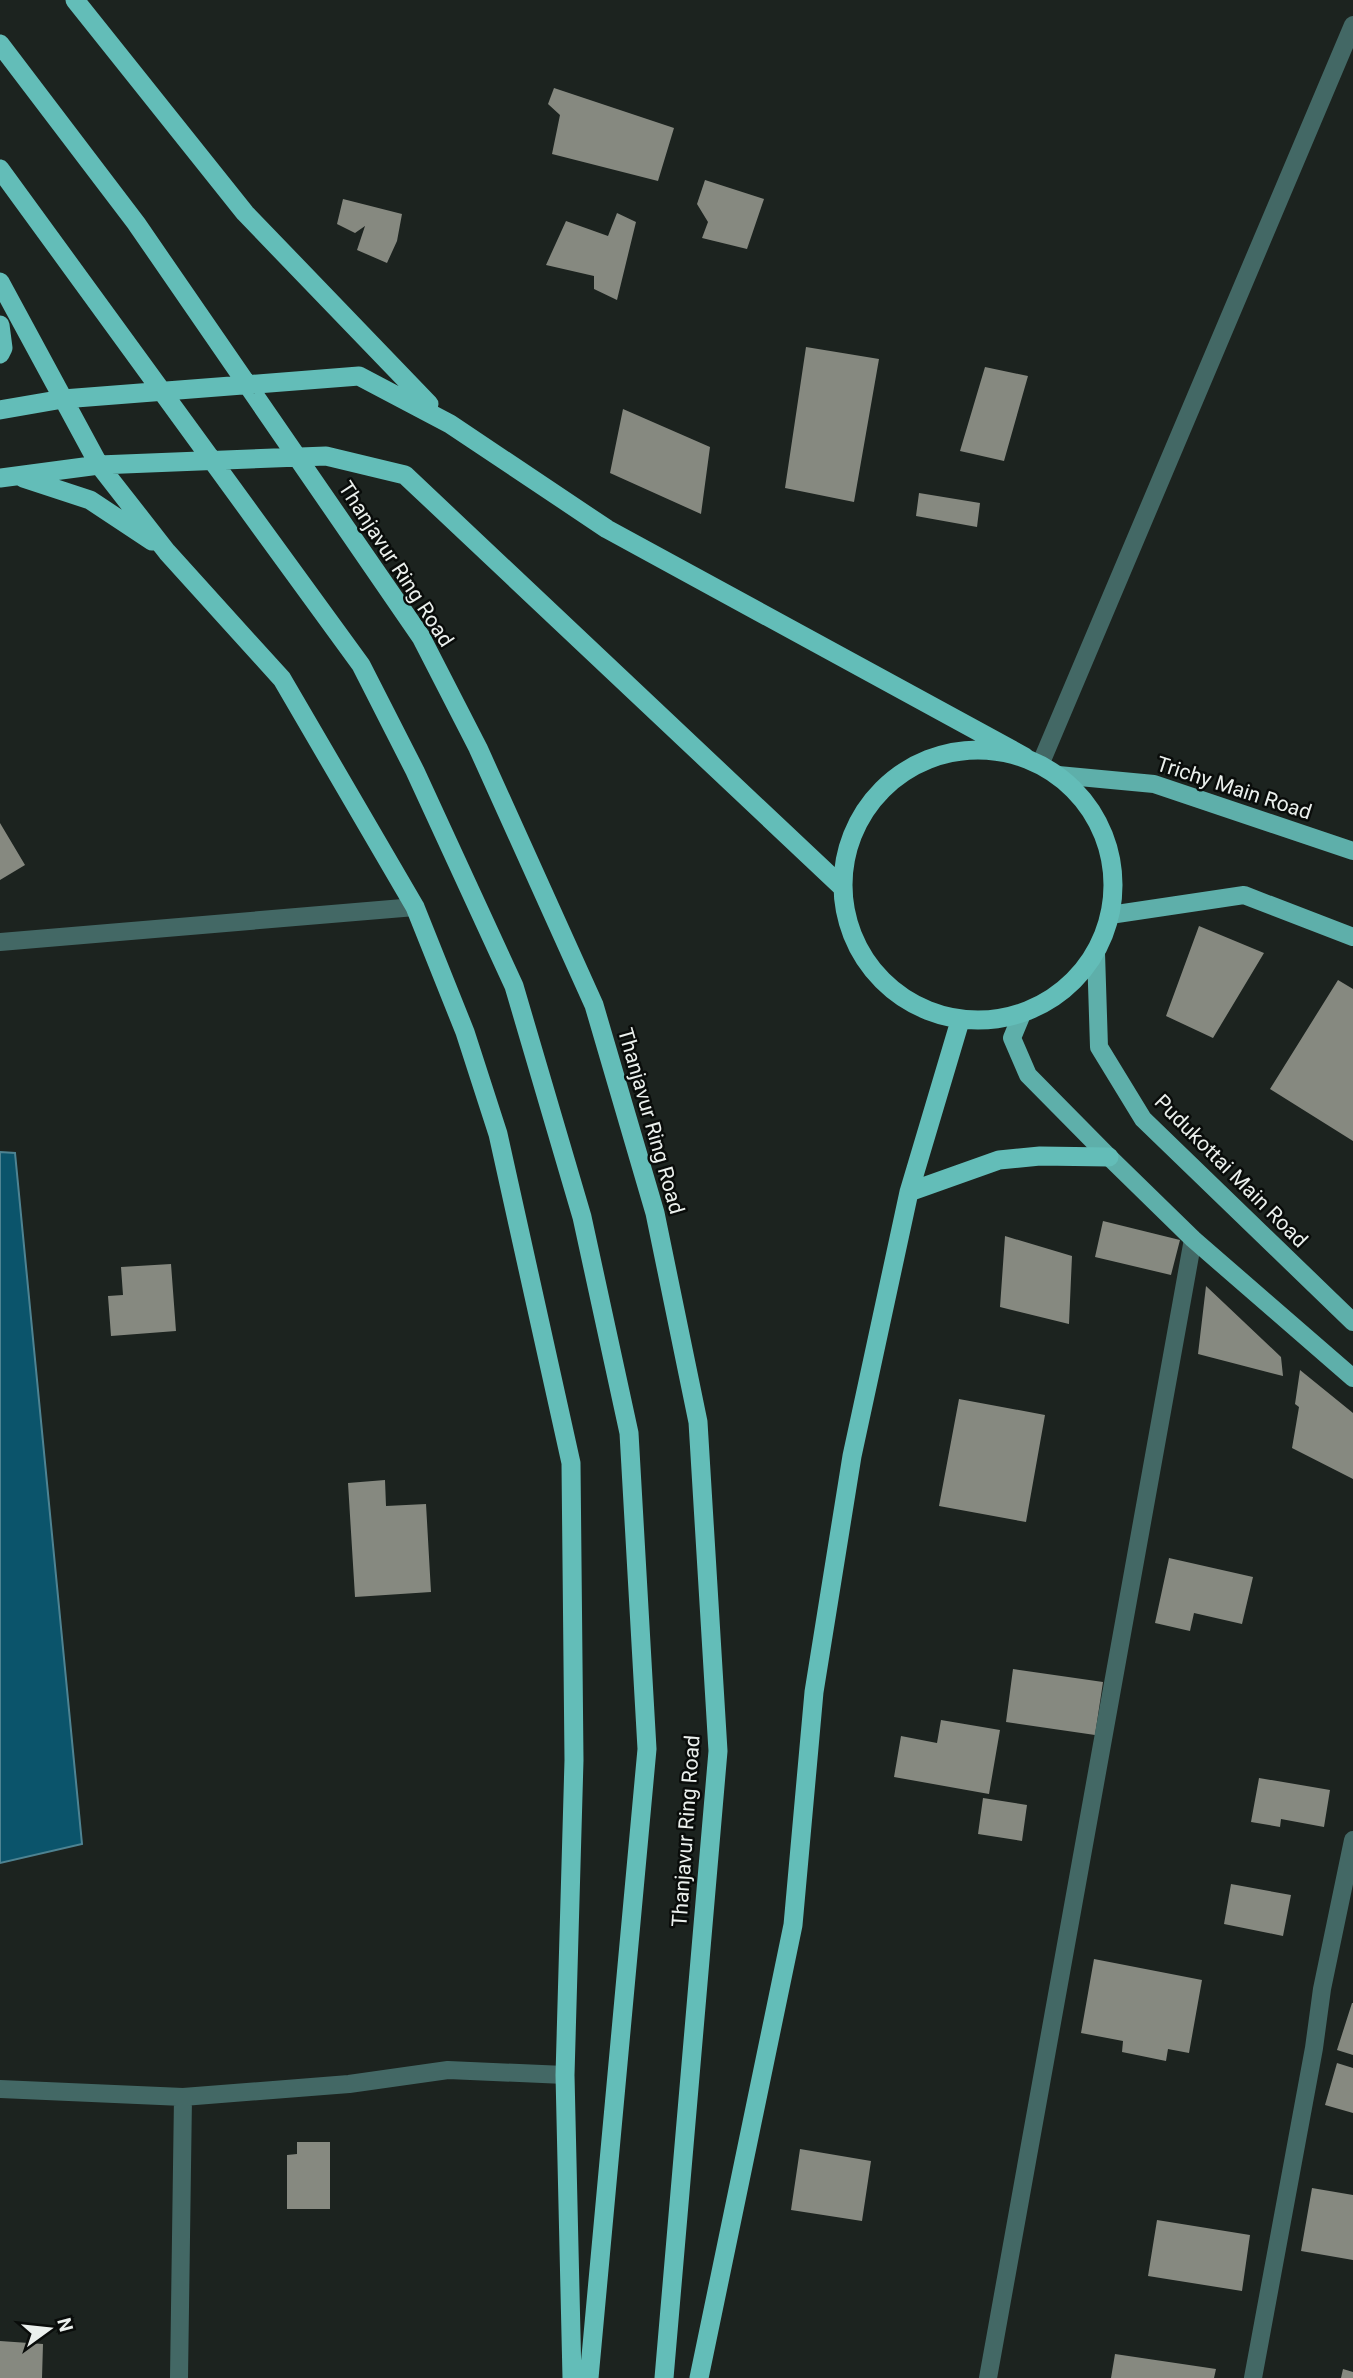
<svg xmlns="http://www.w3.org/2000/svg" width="1353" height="2378" font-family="Roboto,sans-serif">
  <rect width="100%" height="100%" fill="#1c231f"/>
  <path fill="#0b546b" stroke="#4e8392" stroke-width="2" d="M0,1152L15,1153L82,1844L0,1863Z"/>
  <path fill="#868980" d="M554,88L674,128L658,181L552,154L560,115L548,104Z
    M705,180L764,199L747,249L702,238L708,222L697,204Z
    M343,199L402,214L397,241L387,263L357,250L365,226L355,233L337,224Z
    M617,213L636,222L617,300L594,289V276L546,265L566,221L608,236Z
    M806,347L879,359L854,502L785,488Z
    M985,367L1028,376L1004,461L960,451Z
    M623,409L710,447L701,514L610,473Z
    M919,493L980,503L977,527L916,516Z
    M0,823L25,865L0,880Z
    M1199,926L1264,953L1213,1038L1166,1016Z
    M1338,980L1353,989V1141L1270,1089Z
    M1103,1221L1180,1240L1171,1275L1095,1257Z
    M1005,1236L1072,1256L1069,1324L1000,1307Z
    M171,1264L176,1331L111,1336L108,1296L123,1295L121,1267Z
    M1206,1286L1281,1357L1283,1376L1198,1354Z
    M1300,1370L1353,1413V1479L1292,1448L1299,1407L1295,1404Z
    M959,1399L1045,1415L1026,1522L939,1506Z
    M385,1480L386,1506L426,1504L431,1592L355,1597L348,1483Z
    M1169,1558L1253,1577L1242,1624L1194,1613L1190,1631L1155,1623Z
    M1013,1669L1103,1682L1095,1735L1006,1722Z
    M941,1720L1000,1730L989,1794L894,1777L901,1736L937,1743Z
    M1259,1778L1330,1790L1324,1827L1281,1819L1280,1827L1251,1822Z
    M983,1798L1027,1805L1022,1841L978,1834Z
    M1231,1884L1291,1895L1283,1936L1224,1924Z
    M1094,1959L1202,1980L1189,2053L1168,2049L1166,2061L1122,2052L1123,2041L1081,2033Z
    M1352,2003H1353V2055L1337,2050Z
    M1337,2063L1353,2068V2113L1325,2105Z
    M297,2142H330V2209H287V2155L297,2154Z
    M800,2149L871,2161L862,2221L791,2210Z
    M1312,2188L1353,2195V2260L1301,2251Z
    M1157,2220L1250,2235L1242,2291L1148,2276Z
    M0,2341L43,2344L42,2378H0Z
    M1115,2354L1216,2369L1214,2378H1111Z
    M1343,2369L1353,2372V2378H1341Z"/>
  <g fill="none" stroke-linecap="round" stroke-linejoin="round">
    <path stroke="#436865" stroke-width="18" d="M1040,765L1353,25
      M0,942L415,907
      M0,2089L183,2097L349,2084L448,2070L565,2075
      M179,2378L183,2097
      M988,2378L1193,1239
      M1253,2378L1314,2048L1322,1989L1353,1840"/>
    <path stroke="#5eafaa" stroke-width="18" d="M1058,775L1154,784L1353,851
      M1110,915L1244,895L1353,937
      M1096,953L1099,1047L1143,1119L1353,1322
      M1022,1014L1012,1038L1028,1075L1109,1157L1193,1239L1353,1378"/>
    <path stroke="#63bdb8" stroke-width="19" d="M75,0L245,213L429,404
      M0,44L136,223L421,637L478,748L594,1005L655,1213L698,1422L718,1751L664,2378
      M0,169L361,665L415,771L514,986L582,1217L629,1433L647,1749L589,2378
      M0,282L99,465L167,552L282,679L415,907L465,1032L498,1134L571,1463L574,1760L565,2075L572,2378
      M0,325L3,348L0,354
      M0,410L63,399L359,376L450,424L607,529L1025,757
      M0,478L99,465L326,456L405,475L842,887
      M23,478L90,500L152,541
      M843 885a135 135 0 1 1 270 0a135 135 0 1 1-270 0Z
      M909,1192L999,1160L1040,1156L1109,1157
      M699,2378L793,1925L814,1692L852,1456L909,1192L960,1021"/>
  </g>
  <g text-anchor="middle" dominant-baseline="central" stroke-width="5" stroke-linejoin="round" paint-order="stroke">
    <g font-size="21" fill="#ebf0ed" stroke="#090c0a">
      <text transform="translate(396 564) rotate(57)">Thanjavur Ring Road</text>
      <text transform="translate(1234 788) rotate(18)">Trichy Main Road</text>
      <text transform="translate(651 1121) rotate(74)">Thanjavur Ring Road</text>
      <text transform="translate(1231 1171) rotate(45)">Pudukottai Main Road</text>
      <text transform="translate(686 1831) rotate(-86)">Thanjavur Ring Road</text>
    </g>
  </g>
  <g transform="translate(49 2329) rotate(75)" stroke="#090c0a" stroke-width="5" paint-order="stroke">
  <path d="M0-5L12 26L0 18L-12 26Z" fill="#ebf0ed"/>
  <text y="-10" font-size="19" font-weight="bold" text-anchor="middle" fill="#ebf0ed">N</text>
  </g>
</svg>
